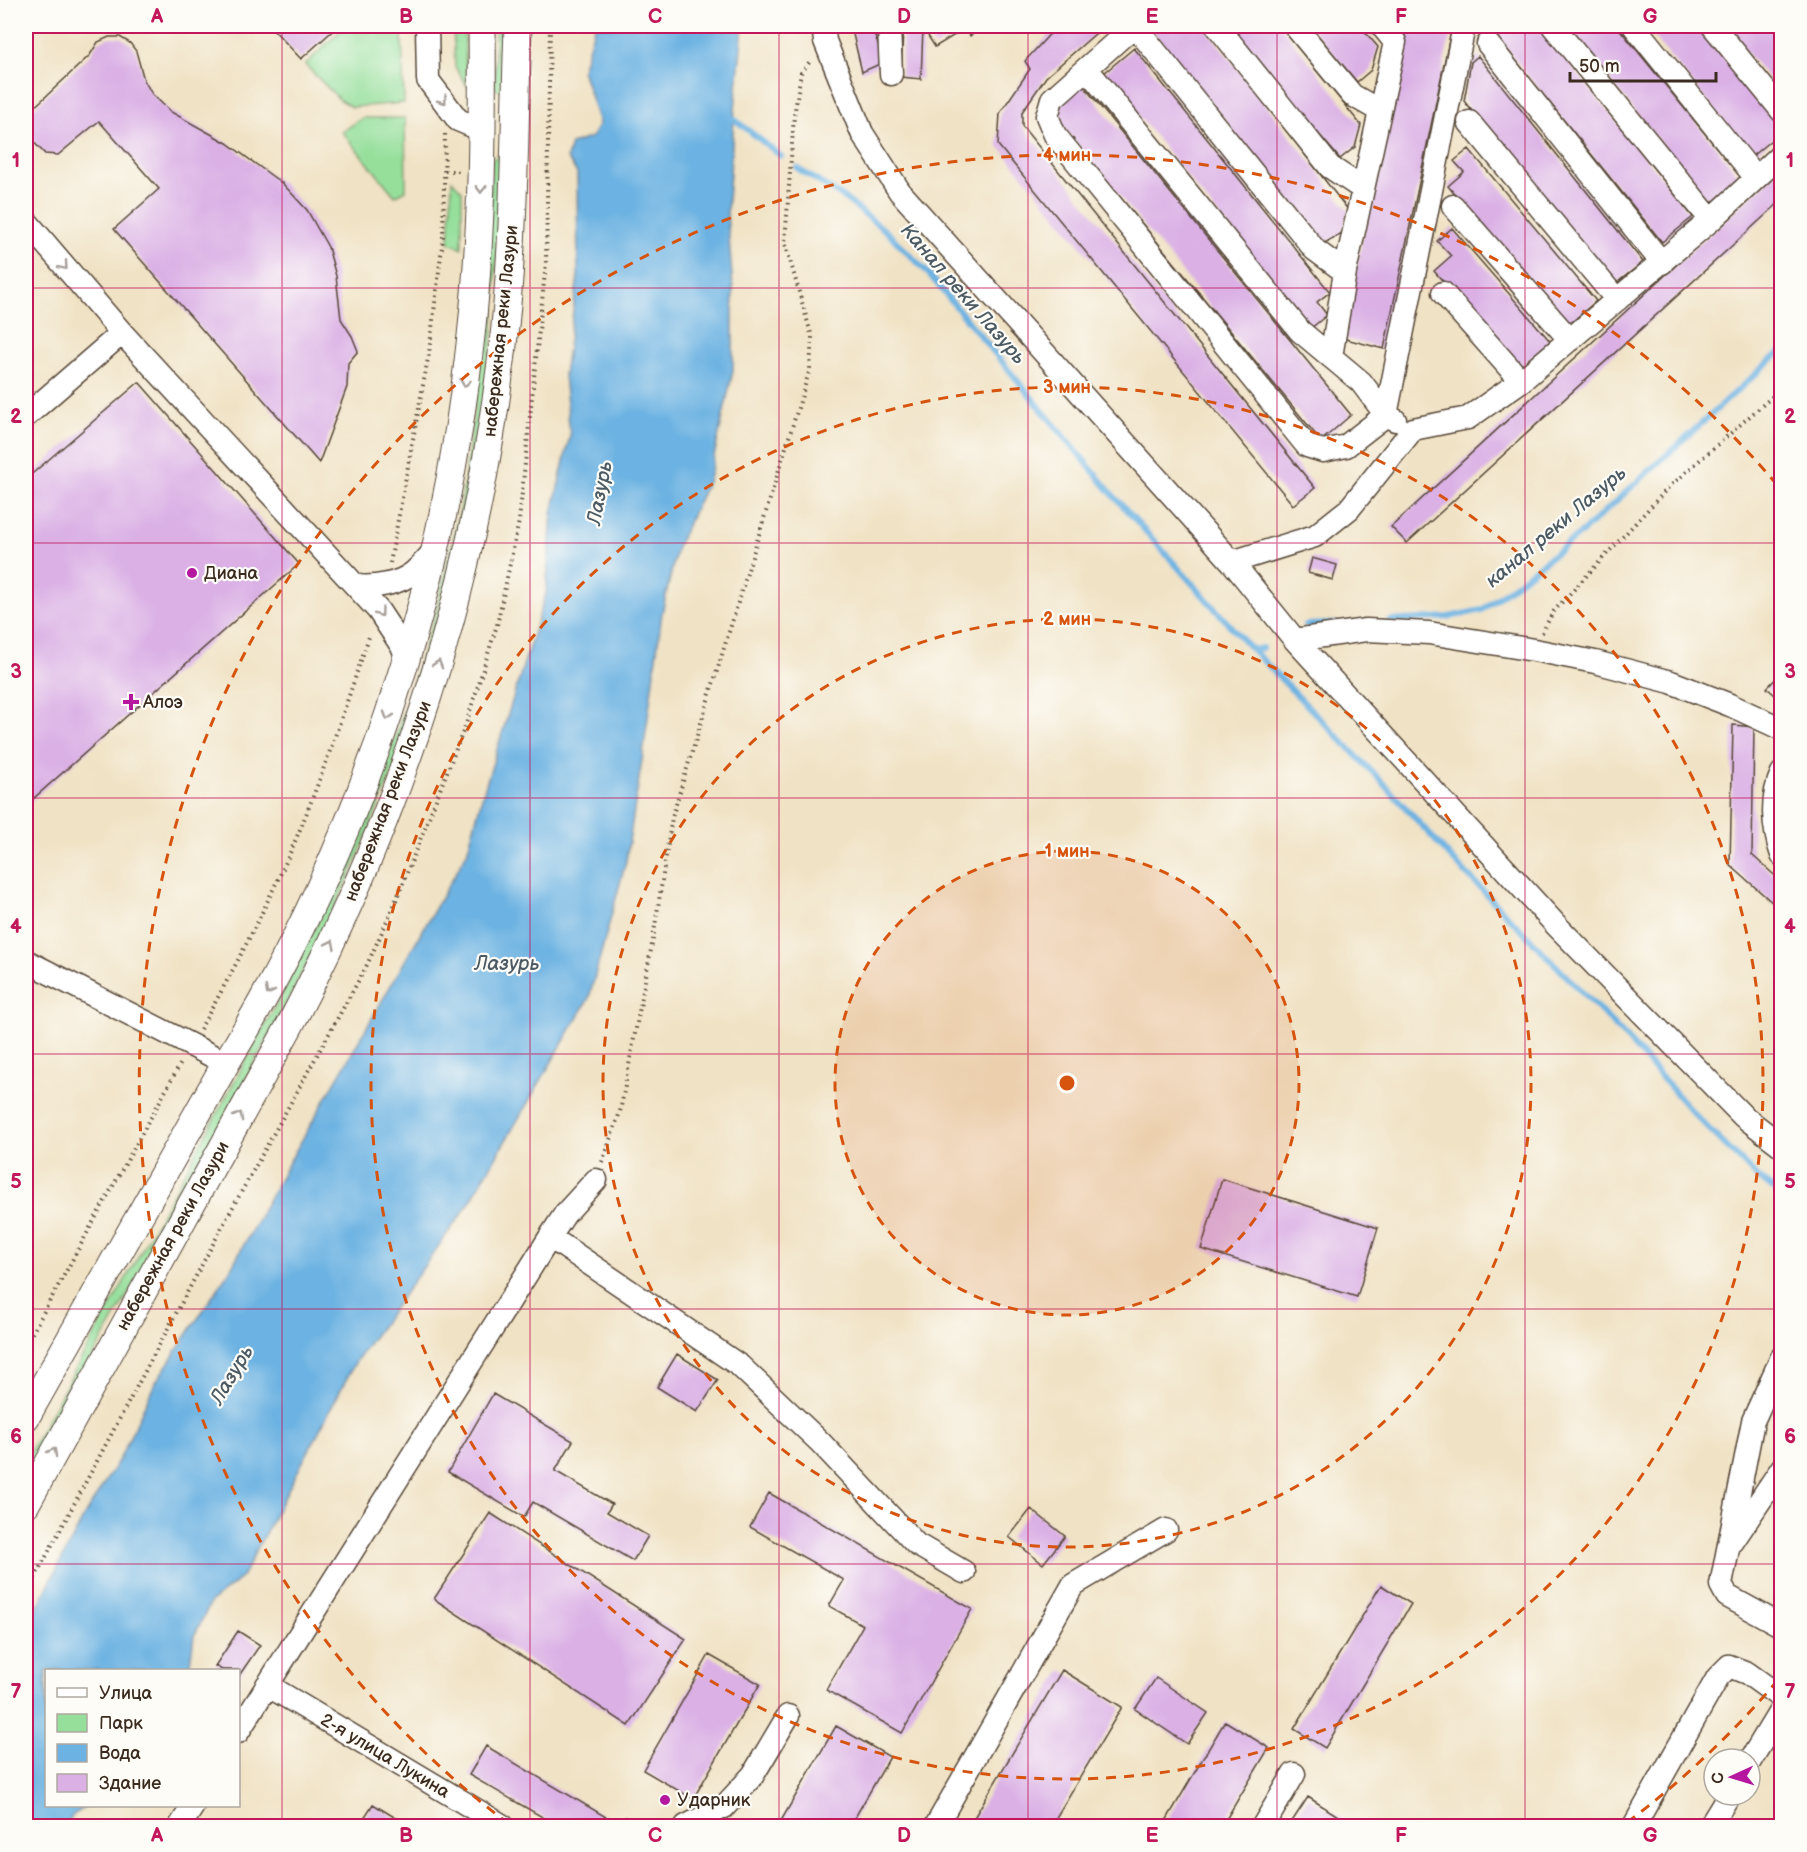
<svg xmlns="http://www.w3.org/2000/svg" width="1807" height="1852" font-family="'Balsamiq Sans',sans-serif">
  <rect width="100%" height="100%" fill="#fdfcf7"/>
  <filter id="ink" filterUnits="userSpaceOnUse"><feTurbulence type="fractalNoise" baseFrequency=".0167" numOctaves="2"/><feDisplacementMap in="SourceGraphic" scale="12" xChannelSelector="R" yChannelSelector="G"/><feConvolveMatrix kernelMatrix="1 2 1 2 8 2 1 2 1" color-interpolation-filters="sRGB"/></filter>
  <filter id="wash" filterUnits="userSpaceOnUse"><feTurbulence type="fractalNoise" baseFrequency=".008" numOctaves="4" result="noise"/><feDisplacementMap in="SourceGraphic" scale="24" xChannelSelector="R" yChannelSelector="G"/><feGaussianBlur stdDeviation="1.35" result="paint"/><feColorMatrix in="noise" values="0 0 0 0 0 0 0 0 0 0 0 0 0 0 0 0 0 1.4 0 .05"/><feComposite in="paint" operator="in"/></filter>
  <g filter="url(#wash)">
    <rect width="100%" height="100%" fill="#f0e2c4"/>
    <path fill="#95df9b" stroke="#68845c" stroke-width="1.5" d="M453,26H464L467,86L455,67Z
      M495,26H504V89L499,91L495,88Z
      M342,29L402,31L404,103L352,107L341,101L305,65Z
      M362,118H405L406,190L395,196L342,132Z
      M498,156L502,161L492,344L466,517L397,761L349,878L294,989L161,1236L26,1475V1458L189,1165L285,988L343,872L397,732L435,614L461,506L484,336L492,160Z
      M452,180L462,191V248L449,243Z"/>
    <path fill="#6cb2e2" stroke="#546e80" stroke-width="1.5" d="M595,26H743L734,119L727,214L733,288V371L709,479L677,547L662,613L643,754L626,861L589,998L468,1205L356,1361L242,1577L211,1602L194,1636L189,1670H46V1806H87L73,1815L65,1826H26V1629L84,1516L120,1458L155,1383L230,1270L288,1164L467,853L483,794L546,593L552,513L570,435L564,375L578,276L577,173L567,158L571,144L592,137L599,123L582,70Z"/>
    <g fill="none" stroke-linecap="round" stroke-linejoin="round">
      <path stroke="#6cb2e2" stroke-width="6" d="M726,121L734,119L781,156
        M797,168L843,197L887,232L928,273L1113,495L1243,640L1385,785L1452,859L1619,1030L1697,1117L1755,1175L1782,1196
        M1390,621L1449,617L1482,610L1580,534L1782,350
        M1306,625L1335,624
        M1253,650L1262,648"/>
    </g>
    <g id="blocks">
      <path fill="#dab0e5" d="M270,26H338L301,59Z
        M851,26H874V33L884,62L862,72Z
        M903,26H985L970,36L966,28L935,47L923,28L921,79L901,77Z
        M1057,26H1104L1046,77L1022,112V126L1315,488L1293,505L998,145L1000,113L1030,69L1025,61Z
        M1148,26H1204L1349,211L1342,233L1323,244Z
        M1228,26H1280L1361,125L1355,147L1340,159Z
        M1310,26H1360L1378,47L1371,70L1357,82Z
        M1398,26H1452L1384,349L1342,338L1405,34Z
        M1502,26H1539L1693,217L1662,242L1493,32Z
        M1566,26H1617L1742,179L1710,204Z
        M1645,26H1698L1782,128V131L1752,156Z
        M1725,26H1778L1782,29V95Z
        M109,37H120L130,43L136,51L144,80L152,94L171,112L227,143L283,184L307,210L328,247L336,276L341,319L352,336L358,351L348,363L347,387L319,463L114,229L159,189L99,121L58,155L45,154L26,134V115L90,55L98,42Z
        M1134,48L1330,292L1317,302L1327,315L1310,329L1104,73Z
        M1478,56L1643,262L1614,285L1464,101L1471,62Z
        M1082,84L1351,415L1321,441L1056,119L1063,99Z
        M1469,149L1596,301L1566,327L1448,186L1464,172L1454,161Z
        M1782,168V200L1407,543L1391,527Z
        M1452,228L1550,341L1519,368L1434,271L1451,256L1437,241Z
        M139,382L299,564L26,805V479Z
        M1312,558L1337,565L1333,580L1308,573Z
        M1782,672V701L1767,688Z
        M1733,725L1754,727L1752,855L1782,882V911L1730,865Z
        M1222,1179L1378,1228L1357,1297L1201,1249Z
        M677,1354L718,1380L697,1412L657,1387Z
        M493,1394L573,1441L555,1471L612,1504L607,1512L648,1536L633,1561L533,1502L524,1517L448,1472Z
        M769,1493L972,1609L902,1733L826,1690L863,1625L829,1606L844,1580L750,1527Z
        M1031,1509L1065,1536L1043,1564L1009,1537Z
        M490,1513L686,1639L629,1726L434,1599Z
        M1381,1585L1411,1604L1325,1748L1294,1729Z
        M238,1631L260,1645L238,1677V1670H222L215,1666Z
        M709,1655L760,1684L693,1799L643,1770Z
        M1062,1670L1122,1707L1051,1826H969Z
        M1156,1678L1208,1713L1187,1744L1135,1709Z
        M1225,1721L1269,1748L1222,1826H1163Z
        M836,1726L890,1757L850,1826H778Z
        M486,1746L621,1826L626,1817L644,1826H558L469,1775Z
        M1308,1797L1354,1826H1289Z
        M373,1804L409,1826H359Z"/>
    </g>
  </g>
  <g filter="url(#ink)">
    <use href="#blocks" fill-opacity="0" stroke="#564637" stroke-width="1.5"/>
    <g fill="none" stroke-linecap="round" stroke-linejoin="round">
      <defs>
        <path id="minor" d="M427,26L428,80L458,120L482,130
          M823,26L825,41L862,133L900,192L1232,562L1295,640L1557,926L1743,1116L1782,1146
          M889,26L891,74
          M1134,26L1052,99L1047,116L1055,135L1307,446L1323,451L1346,446L1386,415L1464,26
          M1135,26L1315,250L1345,272
          M1217,26L1330,167L1363,189
          M1295,26L1352,95L1380,111
          M1553,26L1711,220
          M1634,26L1756,178
          M1713,26L1782,111
          M1488,44L1662,263
          M1087,69L1300,331L1361,382L1386,415L1395,420
          M1469,122L1617,300
          M1453,206L1570,340
          M26,221L122,333L378,610L407,654
          M1443,293L1521,381
          M1331,357L1345,272L1395,42L1382,26
          M26,416L122,333
          M1232,562L1315,536L1349,509L1413,429L1468,418L1521,381L1711,220L1782,154
          M356,586C374,588 400,584 414,572C421,566 428,558 434,551
          M1295,640L1366,630L1429,633L1534,650L1595,662L1671,682L1730,705L1782,729
          M1782,773C1770,798 1773,829 1782,855
          M26,961L226,1063
          M550,1237L740,1366L820,1442L916,1544L964,1572
          M1782,1357L1753,1421L1721,1585L1727,1596L1782,1626
          M1733,1541L1782,1468
          M267,1685L503,1826
          M238,1732L550,1237L565,1214L596,1180
          M1750,1761L1782,1708
          M180,1826L193,1806
          M686,1826L724,1807L753,1775L788,1716
          M936,1826L1073,1585L1166,1530
          M1263,1826L1294,1774
          M1634,1826L1718,1677L1729,1666L1747,1673L1782,1698
          M1710,1826L1729,1795"/>
        <path id="major" d="M26,1417L226,1063C361,843 444,592 471,336C482,233 483,129 482,26
          M26,1504L289,1027C400,816 474,590 502,354C515,245 514,135 518,26"/>
      </defs>
      <use href="#minor" stroke="#564637" stroke-width="25"/>
      <use href="#major" stroke="#564637" stroke-width="29"/>
      <path stroke="#564637" stroke-width="4" stroke-dasharray="1.5 4.5" stroke-linecap="butt" d="M445,171H459
        M390,563L429,353L443,238L445,134
        M1542,633L1553,612L1668,488L1782,388
        M200,1029C233,972 263,913 290,853C321,782 345,707 370,634
        M602,1162L620,1112L653,939L672,817L810,369L812,337L785,243L794,116L801,73L811,60
        M26,1344L182,1061
        M26,1594L228,1216L365,969L393,908L466,724L497,625L519,521L546,263L550,26"/>
      <use href="#minor" stroke="#fff" stroke-width="22"/>
      <use href="#major" stroke="#fff" stroke-width="27"/>
    </g>
    <defs><path id="oneway-chevron" d="M-2-3.5L2.5 0L-2 3.5" fill="none" stroke-width="1.6" stroke-linecap="round" stroke-linejoin="round" transform="scale(1.5)"/></defs>
    <g stroke="#a79f9a">
      <use href="#oneway-chevron" transform="translate(443 100) rotate(53)"/>
      <use href="#oneway-chevron" transform="translate(481 189) rotate(91)"/>
      <use href="#oneway-chevron" transform="translate(64 266) rotate(49)"/>
      <use href="#oneway-chevron" transform="translate(465 383) rotate(98)"/>
      <use href="#oneway-chevron" transform="translate(380 613) rotate(54)"/>
      <use href="#oneway-chevron" transform="translate(438 664) rotate(-73)"/>
      <use href="#oneway-chevron" transform="translate(388 716) rotate(108)"/>
      <use href="#oneway-chevron" transform="translate(331 944) rotate(-64)"/>
      <use href="#oneway-chevron" transform="translate(269 991) rotate(118)"/>
      <use href="#oneway-chevron" transform="translate(239 1116) rotate(-61)"/>
      <use href="#oneway-chevron" transform="translate(53 1452) rotate(-61)"/>
    </g>
  </g>
  <path fill="none" stroke="#c2185b" stroke-width="1.5" stroke-opacity="0.55" d="M282,26V1826M530,26V1826M779,26V1826M1028,26V1826M1277,26V1826M1525,26V1826M26,288H1782M26,543H1782M26,798H1782M26,1054H1782M26,1309H1782M26,1564H1782"/>
  <circle cx="1067" cy="1083" r="232" fill="#d7540e" fill-opacity=".12"/>
  <g fill="none" stroke="#d7540e" stroke-width="3" stroke-dasharray="10 8">
    <circle cx="1067" cy="1083" r="232"/>
    <circle cx="1067" cy="1083" r="464"/>
    <circle cx="1067" cy="1083" r="696"/>
    <path d="M1778 1680A928 928 0 0 1 1625 1824M509 1824A928 928 0 1 1 1778 486"/>
  </g>
  <g fill="#b5179e" stroke="#fdfcf7" stroke-width="2">
    <circle cx="192" cy="573" r="6"/>
    <path d="M128 693h6v6h6v6h-6v6h-6v-6h-6v-6h6z"/>
    <circle cx="665" cy="1800" r="6"/>
  </g>
  <g text-anchor="middle" dominant-baseline="central" stroke-width="4.5" stroke-linejoin="round" paint-order="stroke">
    <g font-size="18" fill="#3b2a1e" stroke="#fdfcf7">
      <text transform="translate(501 331) rotate(-84)">набережная реки Лазури</text>
      <text transform="translate(388 801) rotate(-69)">набережная реки Лазури</text>
      <text transform="translate(173 1236) rotate(-61)">набережная реки Лазури</text>
      <text transform="translate(385 1756) rotate(31)">2-я улица Лукина</text>
    </g>
    <g font-size="18" fill="#3b2a1e" stroke="#fdfcf7" text-anchor="start">
      <text x="204" y="573">Диана</text>
      <text x="143" y="702">Алоэ</text>
      <text x="677" y="1800">Ударник</text>
    </g>
    <g font-size="20" font-style="italic" fill="#4c5a63" stroke="#fdfcf7">
      <text transform="translate(963 294) rotate(49)">Канал реки Лазурь</text>
      <text transform="translate(600 493) rotate(-79)">Лазурь</text>
      <text transform="translate(1556 527) rotate(-40)">канал реки Лазурь</text>
      <text x="507" y="964">Лазурь</text>
      <text transform="translate(232 1375) rotate(-59)">Лазурь</text>
    </g>
  </g>
  <circle cx="1067" cy="1083" r="9" fill="#d7540e" stroke="#fdfcf7" stroke-width="3"/>
  <g font-size="18" text-anchor="middle" font-weight="bold" fill="#d7540e" stroke="#fdfcf7" stroke-width="4.5" stroke-linejoin="round" paint-order="stroke">
    <text x="1067" y="161">4 мин</text>
    <text x="1067" y="393">3 мин</text>
    <text x="1067" y="625">2 мин</text>
    <text x="1067" y="857">1 мин</text>
  </g>
  <rect width="1807" height="1852" fill="none" stroke="#fdfcf7" stroke-width="66"/>
  <rect x="45" y="1669" width="195" height="138" fill="#fdfcf7" stroke="#afa8a0" stroke-width="1.5"/>
  <rect x="57" y="1688" width="30" height="9" fill="#ffffff" stroke="#afa8a0" stroke-width="1.5"/>
  <text x="99" y="1699" font-size="18" fill="#3b2a1e">Улица</text>
  <rect x="57" y="1714" width="30" height="18" fill="#95df9b" stroke="#afa8a0" stroke-width="1.5"/>
  <text x="99" y="1729" font-size="18" fill="#3b2a1e">Парк</text>
  <rect x="57" y="1744" width="30" height="18" fill="#6cb2e2" stroke="#afa8a0" stroke-width="1.5"/>
  <text x="99" y="1759" font-size="18" fill="#3b2a1e">Вода</text>
  <rect x="57" y="1774" width="30" height="18" fill="#dab0e5" stroke="#afa8a0" stroke-width="1.5"/>
  <text x="99" y="1789" font-size="18" fill="#3b2a1e">Здание</text>
  <g transform="translate(1732 1777) rotate(266)"><circle r="28" fill="#fdfcf7" stroke="#afa8a0" stroke-width="1.5"/>
  <path d="M0-4.5L10 22L0 15L-10 22Z" fill="#b5179e"/>
  <text y="-9" font-size="16" font-weight="bold" text-anchor="middle" fill="#3b2a1e">С</text>
  </g>
  <path d="M1570 72v9h146v-9" fill="none" stroke="#3b2a1e" stroke-width="3"/>
  <text x="1579" y="72" font-size="18" fill="#3b2a1e" stroke="#fdfcf7" stroke-width="4.5" paint-order="stroke">50 m</text>
  <rect x="33" y="33" width="1741" height="1786" fill="none" stroke="#c2185b" stroke-width="2"/>
  <g font-size="20" text-anchor="middle" font-weight="bold" fill="#c2185b">
    <text x="157" y="23">A</text>
    <text x="406" y="23">B</text>
    <text x="655" y="23">C</text>
    <text x="904" y="23">D</text>
    <text x="1152" y="23">E</text>
    <text x="1401" y="23">F</text>
    <text x="1650" y="23">G</text>
    <text x="16" y="167">1</text>
    <text x="1790" y="167">1</text>
    <text x="16" y="423">2</text>
    <text x="1790" y="423">2</text>
    <text x="16" y="678">3</text>
    <text x="1790" y="678">3</text>
    <text x="16" y="933">4</text>
    <text x="1790" y="933">4</text>
    <text x="16" y="1188">5</text>
    <text x="1790" y="1188">5</text>
    <text x="16" y="1443">6</text>
    <text x="1790" y="1443">6</text>
    <text x="16" y="1698">7</text>
    <text x="1790" y="1698">7</text>
    <text x="157" y="1842">A</text>
    <text x="406" y="1842">B</text>
    <text x="655" y="1842">C</text>
    <text x="904" y="1842">D</text>
    <text x="1152" y="1842">E</text>
    <text x="1401" y="1842">F</text>
    <text x="1650" y="1842">G</text>
  </g>
</svg>
